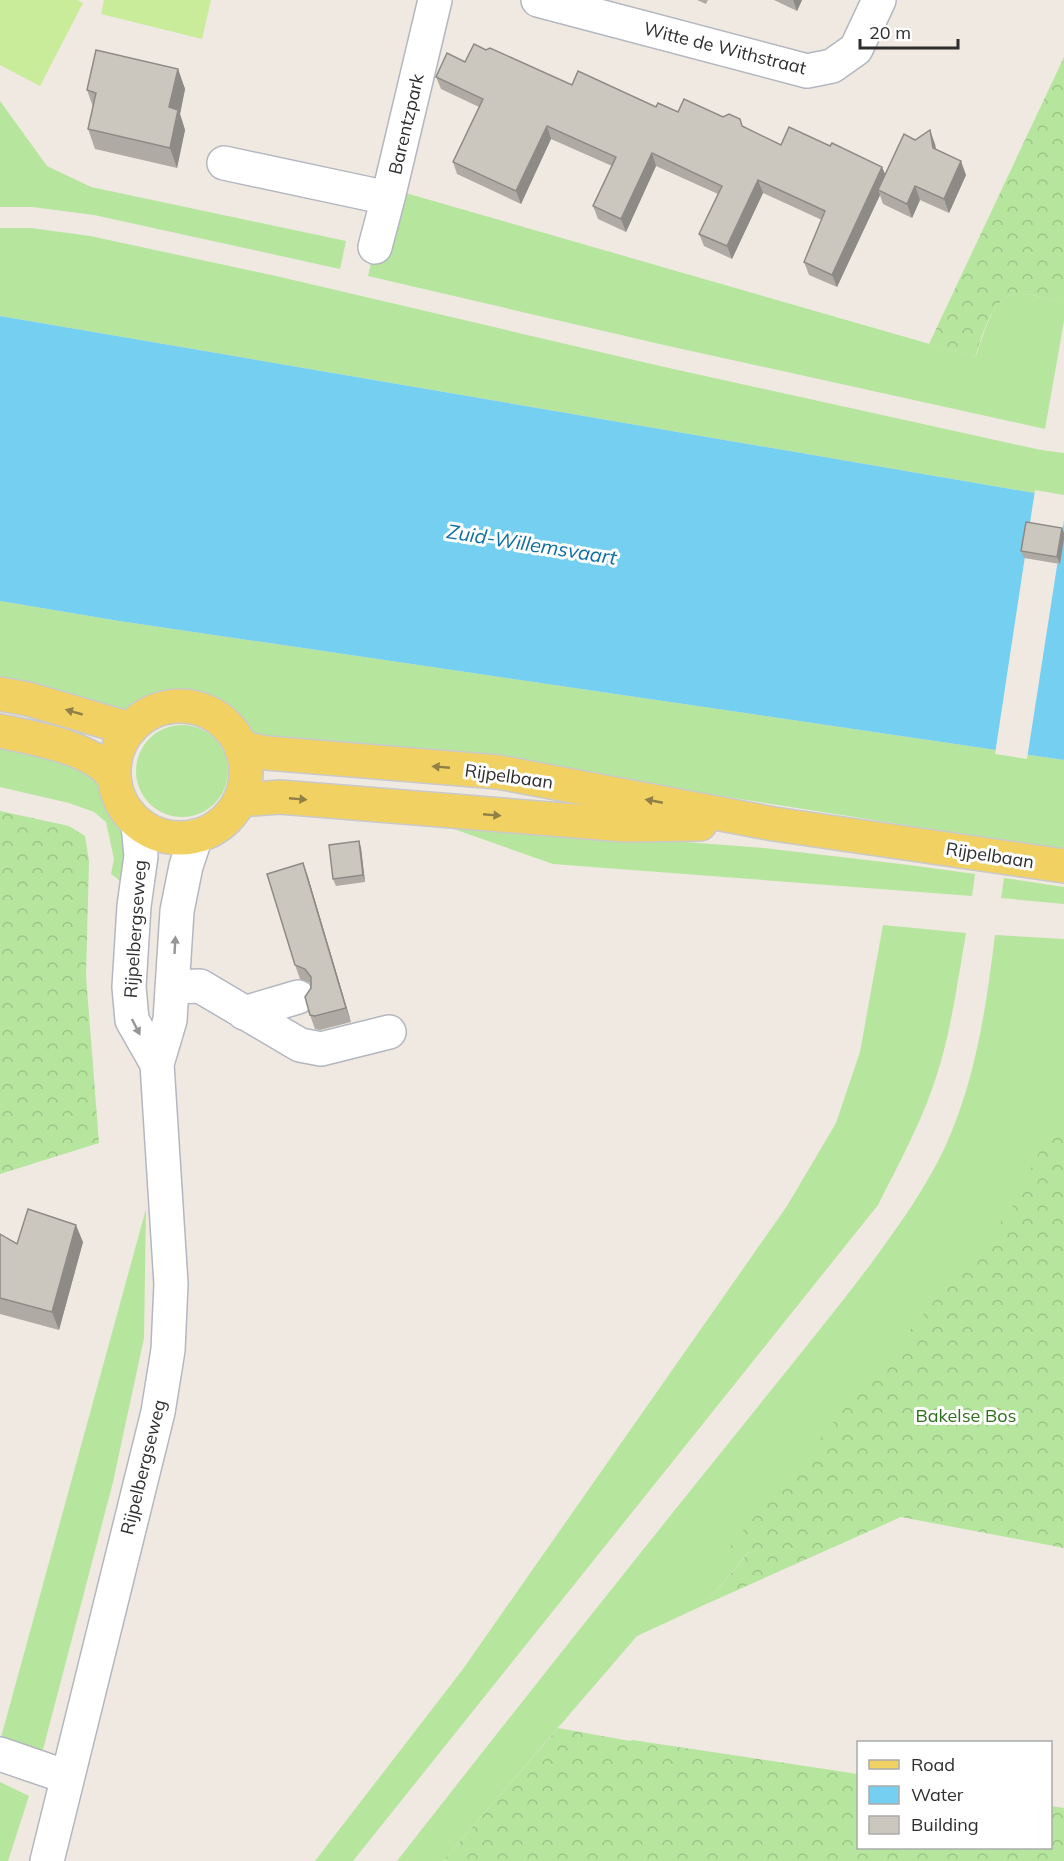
<svg xmlns="http://www.w3.org/2000/svg" width="1064" height="1861" font-family="Mulish,sans-serif">
  <defs>
    <pattern id="forest-crowns" width="20" height="18" patternUnits="userSpaceOnUse" patternTransform="scale(1.5)"><rect width="20" height="18" fill="#b6e59e"/><path d="M2 6a3 3 0 1 1 6 0M12 15a3 3 0 1 1 6 0" fill="none" stroke="#9dc588"/></pattern>
  </defs>
  <rect width="100%" height="100%" fill="#efe9e1"/>
  <path fill="#b6e59e" d="M0,101L47,166L91,187L346,241L340,269L94,215L32,207H0Z
    M395,190L975,357C984,338 991,294 1017,294C1032,293 1050,300 1064,302V321L1045,429L664,345L368,276L382,215Z
    M0,228H31L90,236L276,276L660,366L1041,450L1064,453V498L0,316Z
    M0,601L119,621L1064,760V850L480,758L252,736C238,706 200,687 167,693C152,696 134,712 121,710C107,708 94,701 81,697C54,689 28,684 0,679Z
    M136 771a46 46 0 1 1 92 0a46 46 0 1 1-92 0Z
    M0,741L103,776C107,796 112,812 127,827V886L111,874L114,859L106,822L94,812L69,803L0,787Z
    M414,815L541,831L764,848L909,865L975,874L972,896L553,864Z
    M1004,878L1064,887V904L1001,898Z
    M883,925L966,933C957,985 950,1040 932,1089C918,1129 897,1167 878,1205L353,1861H315L463,1669L787,1206L836,1123L860,1052Z
    M995,935L1064,939V1140L970,1290L704,1605L637,1636L443,1861H397C512,1714 627,1569 744,1424C787,1370 831,1317 873,1261C899,1225 926,1188 945,1147C976,1079 986,1008 995,935Z
    M146,1209L144,1338L113,1482L41,1757L0,1741Z
    M0,1782L29,1796L8,1861H0Z"/>
  <path fill="url(#forest-crowns)" d="M1064,57V302C1050,300 1032,293 1017,294C992,294 982,338 975,357L929,344Z
    M0,811L69,826L85,836L89,861L86,976L99,1143L0,1174Z
    M1056,1118H1064V1548L901,1517L704,1605L750,1551L721,1557L1011,1209Z
    M558,1728L630,1741L632,1740L858,1774V1848H1050L1051,1806L1064,1808V1861H443Z"/>
  <path fill="#c9ec9a" d="M0,0H77L83,3L40,86L0,65Z
    M104,0H211L202,39L101,14Z"/>
  <path fill="#75cff0" d="M0,316L1064,498V760L119,621L0,601Z"/>
  <path fill="#efe9e1" d="M1035,490L1064,495V521L1027,759L995,754Z"/>
  <g fill="none" stroke-linecap="round" stroke-linejoin="round">
    <defs>
      <path id="minor" d="M538,0L807,71L832,66L856,49L879,0
        M224,163L388,198
        M375,247L388,198L435,0
        M138,824L141,856L134,906L129,987L132,1020L157,1064
        M172,987L200,986L300,1045L321,1049L389,1032
        M244,1013L298,997
        M0,1754L67,1777
        M47,1861L158,1412L168,1350L171,1284L157,1064L170,1020L177,911L186,866L196,836"/>
      <path id="major" d="M0,694L28,699L130,729
        M114 772a66 66 0 1 1 132 0a66 66 0 1 1-132 0Z
        M0,731C33,738 91,747 112,775
        M241,748L267,753L498,772L774,824L1064,866
        M240,800L280,797L625,825L700,824"/>
    </defs>
    <use href="#minor" stroke="#b4b7c1" stroke-width="36"/>
    <use href="#major" stroke="#c9c9c9" stroke-width="36"/>
    <use href="#minor" stroke="#fff" stroke-width="33"/>
    <use href="#major" stroke="#f2d163" stroke-width="33"/>
  </g>
  <path fill="#afaba4" d="M697,0H708L706,4Z
    M774,0H802L797,11Z
    M486,50L572,85L656,107L743,127L781,145L830,146L882,167L885,174L915,140L935,144L936,150L966,175L949,213L920,200L912,218L883,204L880,195L837,287L809,275L804,262L822,220L763,193L732,259L704,246L699,234L718,194L656,166L626,232L598,219L593,206L612,166L551,139L521,204L457,174L453,162L479,107L441,89L436,77Z
    M178,69L185,89L180,114L185,130L177,168L95,149L88,129L93,107L87,90Z
    M1062,528L1060,564L1024,558L1021,551Z
    M359,841L361,848L365,882L336,886L333,879Z
    M303,863L308,877L351,1022L320,1030L315,1029L310,1015V983L300,979L295,965Z
    M0,1234L17,1244L83,1242L59,1330L0,1314Z"/>
  <path fill="#8e8b86" d="M793,0H802L797,11Z
    M178,69L185,89L180,114L185,130L177,168L170,148L169,107Z
    M547,126L551,139L521,204L516,191Z
    M930,130L935,144L938,162L933,148Z
    M652,153L656,166L626,232L621,219Z
    M961,161L966,175L949,213L944,199Z
    M882,167L887,179L878,190L880,195L837,287L832,275Z
    M758,180L763,193L732,259L727,246Z
    M915,186L920,200L912,218L907,204Z
    M1062,528L1064,533V539L1060,564L1057,557Z
    M359,841L361,848L365,882L363,875Z
    M303,863L308,877L351,1022L346,1008Z
    M76,1225L83,1242L59,1330L52,1312Z"/>
  <path fill="#cbc7bf" stroke="#8e8b86" stroke-width="1.5" d="M474,44L486,50L490,48L572,85L578,71L656,107L658,103L678,112L684,99L723,117L729,114L740,119L742,126L781,145L789,127L830,146L832,143L882,167L832,275L804,262L825,211L758,180L727,246L699,234L722,186L652,153L621,219L593,206L616,157L547,126L516,191L453,162L483,99L436,77L447,53L465,62Z
    M96,50L178,69L169,107L178,110L170,148L88,129L96,93L87,90Z
    M930,130L933,148L961,161L944,199L915,186L907,204L878,190L904,134L915,140Z
    M1026,522L1062,528L1057,557L1021,551Z
    M359,841L363,875L333,879L329,845Z
    M303,863L346,1008L315,1016L310,1015L305,997L311,988V977L305,969L295,965L267,874Z
    M28,1209L76,1225L52,1312L0,1298V1234L17,1244Z"/>
  <defs><path id="oneway-solid" d="M-6-.8H1V-3.2L6.5 0L1 3.2V.8H-6Z" transform="scale(1.5)"/></defs>
  <g fill="#908048">
    <use href="#oneway-solid" transform="translate(74 712) rotate(-164)"/>
    <use href="#oneway-solid" transform="translate(441 767) rotate(-175)"/>
    <use href="#oneway-solid" transform="translate(298 799) rotate(5)"/>
    <use href="#oneway-solid" transform="translate(654 801) rotate(-169)"/>
    <use href="#oneway-solid" transform="translate(492 815) rotate(5)"/>
  </g>
  <g fill="#969696">
    <use href="#oneway-solid" transform="translate(175 945) rotate(-87)"/>
    <use href="#oneway-solid" transform="translate(136 1027) rotate(63)"/>
  </g>
  <g text-anchor="middle" dominant-baseline="central" stroke-width="6" stroke-linejoin="round" paint-order="stroke">
    <g font-size="18" fill="#2e2e2e" stroke="#fff">
      <text transform="translate(725 48) rotate(14)">Witte de Withstraat</text>
      <text transform="translate(406 124) rotate(-77)">Barentzpark</text>
      <text transform="translate(509 776) rotate(8)">Rijpelbaan</text>
      <text transform="translate(990 855) rotate(9)">Rijpelbaan</text>
      <text transform="translate(135 929) rotate(-86)">Rijpelbergseweg</text>
      <text transform="translate(143 1467) rotate(-76)">Rijpelbergseweg</text>
    </g>
    <g font-size="18" fill="#2c6e1b" stroke="#fff">
      <text x="966" y="1415">Bakelse Bos</text>
    </g>
    <g font-size="20" font-style="italic" fill="#0d6fa3" stroke="#fff">
      <text transform="translate(532 544) rotate(9)">Zuid-Willemsvaart</text>
    </g>
  </g>
  <rect x="857" y="1741" width="195" height="108" fill="#ffffff" stroke="#ababab" stroke-width="1.5"/>
  <rect x="869" y="1760" width="30" height="9" fill="#f2d163" stroke="#ababab" stroke-width="1.5"/>
  <text x="911" y="1771" font-size="18" fill="#2e2e2e">Road</text>
  <rect x="869" y="1786" width="30" height="18" fill="#75cff0" stroke="#ababab" stroke-width="1.5"/>
  <text x="911" y="1801" font-size="18" fill="#2e2e2e">Water</text>
  <rect x="869" y="1816" width="30" height="18" fill="#cbc7bf" stroke="#ababab" stroke-width="1.5"/>
  <text x="911" y="1831" font-size="18" fill="#2e2e2e">Building</text>
  <path d="M860 39v9h98v-9" fill="none" stroke="#2e2e2e" stroke-width="3"/>
  <text x="869" y="39" font-size="18" fill="#2e2e2e" stroke="#ffffff" stroke-width="4.5" paint-order="stroke">20 m</text>
</svg>
